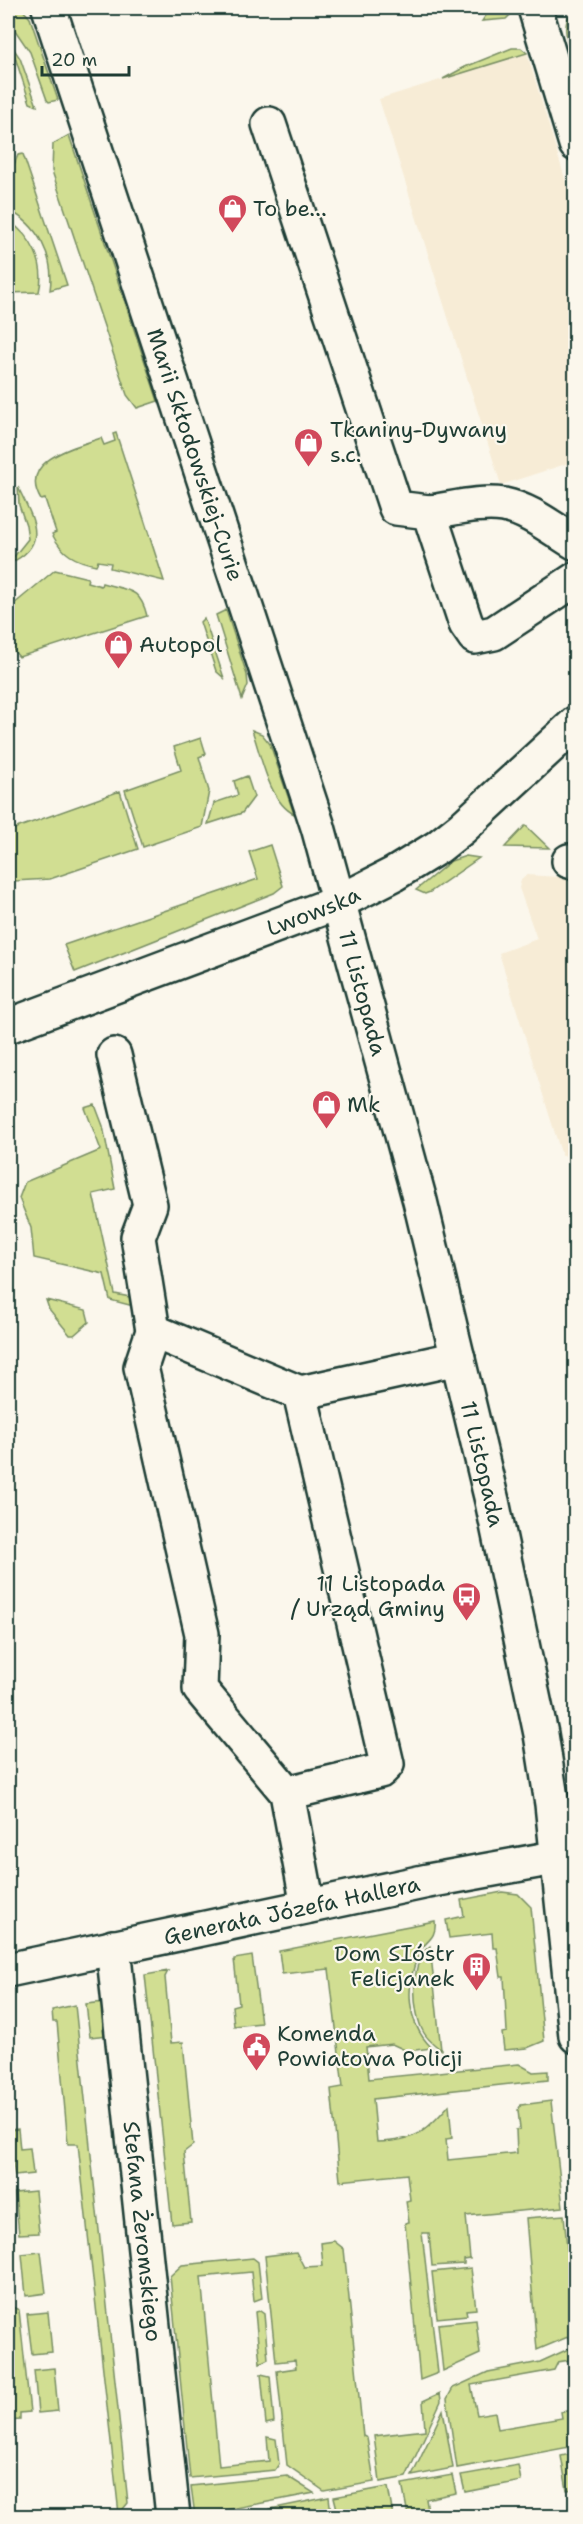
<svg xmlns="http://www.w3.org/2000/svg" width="583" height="2524" font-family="'Shantell Sans',sans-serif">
  <rect width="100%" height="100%" fill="#fbf7ec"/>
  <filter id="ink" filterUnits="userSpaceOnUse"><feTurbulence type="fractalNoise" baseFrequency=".0167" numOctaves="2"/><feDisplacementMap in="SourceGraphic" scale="12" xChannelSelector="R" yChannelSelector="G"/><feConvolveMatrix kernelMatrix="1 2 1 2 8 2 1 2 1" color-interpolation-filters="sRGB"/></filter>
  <g filter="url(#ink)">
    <path fill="#f7ecd6" d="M527,53L575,212V461L501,485L379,99Z
      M527,875L575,878V1153L562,1156L499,953L537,939L519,888L521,880Z"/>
    <path fill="#d1de92" stroke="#788e63" stroke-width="1.5" d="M8,8H21L30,18L58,100L49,102L47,100L30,52L8,20Z
      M491,8H510L512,13L506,19L482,21Z
      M570,8H575V66C571,49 559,28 571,13Z
      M11,45L20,58L37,106L30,103Z
      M512,48H521L527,53L443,79L465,67Z
      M69,135L158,401L137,408L127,395L52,171L53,144Z
      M23,154L67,285L50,290C55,257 38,224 8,210V193L11,184L8,183V179L18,155Z
      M8,220C32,237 46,263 39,292L8,293Z
      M116,433L164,581L110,568L111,563L98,561L96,565C75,561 62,554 52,534L56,532L45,499L41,500C17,460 75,447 101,438L104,445L115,441L113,434Z
      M18,487C33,519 51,545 8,564L28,539L26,525L19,505Z
      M55,570L88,578L87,582L101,586L102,583C128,591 140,587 147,616L19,657C4,641 7,630 8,609Z
      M226,610L247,675L248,685L242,699L216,615Z
      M204,618L224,678L216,671L200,622Z
      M252,730L262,734L270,744L294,814C269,802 261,755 252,730Z
      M201,738L206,754L199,757L209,791L202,827L143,847L125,790L181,770L174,747Z
      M247,776L254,797L242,813L208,824L214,803L238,795L234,781Z
      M120,791L138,849L50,879L14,881L8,861V831Z
      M525,826H526L549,848L505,847Z
      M270,845L283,886L274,893L75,972L64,945L258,879L249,852Z
      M466,856L479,858L430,892L425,894L416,890L451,861Z
      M95,1105L103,1126L115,1189L93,1194L115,1294L140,1299L141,1308L110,1300L104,1274L34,1258L31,1228L19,1198L25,1182L101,1150L85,1108Z
      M46,1300L86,1310L89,1322L74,1335H70L49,1309Z
      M502,1892L518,1894L531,1907L544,2041L527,2048L504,2050L502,2033L507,2032L504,1977H501L497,1948H493L492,1933L449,1938L446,1920L464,1916L461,1900Z
      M435,1921C437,1940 425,1940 419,1953C405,1985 406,2023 432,2048L407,2051L392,2044L366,2047L369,2079L519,2064L533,2072L548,2071V2080L373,2099L377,2142C415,2141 425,2133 449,2105L452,2138L446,2139L448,2160L517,2153L516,2130L520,2129L518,2110L521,2105L551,2101L563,2207L466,2216L470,2259L464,2260V2264L432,2266L429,2233H422L438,2373L420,2380L405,2223L409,2222L406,2201L410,2200L407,2174L340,2181L331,2089L343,2087L329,1969L282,1974L279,1951Z
      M430,1946L441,2050C435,2045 428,2040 424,2033C412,2013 409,1961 430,1946Z
      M252,1956L261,2023L234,2026L232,2006L239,2004L234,1959Z
      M168,1971L165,1977L171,2043L183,2042L193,2145L184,2152L191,2222L172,2224L145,1975Z
      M105,2002L108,2035L90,2037L86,2004Z
      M75,2005L128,2503L119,2514L78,2144H68L57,2022H53L52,2010Z
      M18,2129L20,2149L30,2148L33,2174L15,2176L8,2130Z
      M35,2191L39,2233L19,2234L15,2193Z
      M564,2215L575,2334L537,2350L526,2218Z
      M334,2241L344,2249L363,2436L367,2438L374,2482L324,2491L287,2465L277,2371L296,2368L295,2360L276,2362L265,2256L296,2252L304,2267L323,2266L321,2243Z
      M41,2252L46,2293L26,2296L22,2254Z
      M253,2258L258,2262L262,2298L254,2301L251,2272L201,2277L219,2466L269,2461L267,2437L276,2439L279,2464L275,2470L190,2478L170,2276L182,2265Z
      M471,2268L476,2309L466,2310L467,2315L437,2318L432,2272Z
      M8,2305L19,2310L30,2412L20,2413V2420L8,2421Z
      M260,2311L264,2314L268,2359L260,2363L255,2312Z
      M48,2312L52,2352L32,2354L27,2314Z
      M476,2320L480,2354L443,2371L438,2324Z
      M575,2346V2359L558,2362L554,2370L471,2385L477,2415L495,2412L498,2429L562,2418L561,2412L575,2410V2446L457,2468L447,2399L453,2388L488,2372L540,2362Z
      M54,2368L58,2411L38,2413L34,2370Z
      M261,2374L270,2376L274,2422L266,2424Z
      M440,2393L441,2401L406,2477L380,2482L374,2436L425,2430L423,2401Z
      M443,2410L453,2468L412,2476Z
      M575,2453V2489L567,2490L561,2456Z
      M518,2465L521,2481L465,2492L461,2475Z
      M452,2475L456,2493L426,2499L428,2511L408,2515L402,2484Z
      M287,2476L314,2493L195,2516L191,2486Z
      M388,2487L393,2516H369L367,2508L338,2513L334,2497Z
      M329,2497L331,2514L319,2516H271L270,2509Z"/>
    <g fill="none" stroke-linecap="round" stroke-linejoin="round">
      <defs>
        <g id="minor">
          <path id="s1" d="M49,8L318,827L420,1201L492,1501L541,1734L552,1804L576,2036"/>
          <path d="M535,8L576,144"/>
          <path d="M269,124L396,508L429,512L466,624L475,637L494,633L576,579"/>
          <path d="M429,512C452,509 481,501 504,505C530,510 554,530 576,543"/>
          <path d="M569,861L576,863"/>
          <path id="s2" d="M8,1026L339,902L394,874L438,847L462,828L576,723"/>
          <path d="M114,1055L150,1205L138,1237L153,1331L141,1367L202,1634L200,1689L287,1793L308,1906"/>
          <path d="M153,1331L300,1393L458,1358"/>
          <path d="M287,1793L380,1771L387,1764L300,1393"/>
          <path id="s3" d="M113,1947L173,2516"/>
          <path id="s4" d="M8,1970L428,1881L576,1854"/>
        </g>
      </defs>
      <use href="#minor" stroke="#1f3d34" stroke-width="38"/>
      <use href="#minor" stroke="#fbf7ec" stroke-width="33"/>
    </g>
  </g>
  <defs>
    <symbol id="shop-pin" viewBox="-11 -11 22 30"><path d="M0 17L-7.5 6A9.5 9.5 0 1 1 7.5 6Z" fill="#d1495b" stroke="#fbf7ec"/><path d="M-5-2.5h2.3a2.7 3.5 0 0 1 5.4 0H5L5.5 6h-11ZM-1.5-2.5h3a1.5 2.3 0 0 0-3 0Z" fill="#fff"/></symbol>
    <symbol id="bus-pin" viewBox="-11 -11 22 30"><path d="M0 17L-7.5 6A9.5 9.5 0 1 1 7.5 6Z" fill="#d1495b" stroke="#fbf7ec"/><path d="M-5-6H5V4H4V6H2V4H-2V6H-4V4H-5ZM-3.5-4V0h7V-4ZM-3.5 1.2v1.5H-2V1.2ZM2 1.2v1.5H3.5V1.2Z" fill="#fff"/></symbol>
    <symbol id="building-pin" viewBox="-11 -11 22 30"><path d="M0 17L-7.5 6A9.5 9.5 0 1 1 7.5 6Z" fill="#d1495b" stroke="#fbf7ec"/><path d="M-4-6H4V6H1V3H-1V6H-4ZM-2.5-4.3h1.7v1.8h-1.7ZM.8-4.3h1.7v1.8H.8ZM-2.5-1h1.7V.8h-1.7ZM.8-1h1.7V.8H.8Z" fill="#fff"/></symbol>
    <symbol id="civic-pin" viewBox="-11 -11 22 30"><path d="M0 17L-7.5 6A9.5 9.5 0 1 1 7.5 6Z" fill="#d1495b" stroke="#fbf7ec"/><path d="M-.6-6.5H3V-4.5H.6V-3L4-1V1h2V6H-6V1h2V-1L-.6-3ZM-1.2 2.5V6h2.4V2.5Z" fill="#fff"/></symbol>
  </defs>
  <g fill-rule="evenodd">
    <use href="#shop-pin" x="216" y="192" width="33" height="45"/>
    <use href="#shop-pin" x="292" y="426" width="33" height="45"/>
    <use href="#shop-pin" x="102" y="628" width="33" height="45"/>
    <use href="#shop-pin" x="310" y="1088" width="33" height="45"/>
    <use href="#bus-pin" x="450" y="1580" width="33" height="45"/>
    <use href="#building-pin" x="460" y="1950" width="33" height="45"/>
    <use href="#civic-pin" x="240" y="2030" width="33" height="45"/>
  </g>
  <g text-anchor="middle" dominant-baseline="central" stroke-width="4.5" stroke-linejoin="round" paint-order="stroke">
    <g font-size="22" fill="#1f3d34" stroke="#fbf7ec" text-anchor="start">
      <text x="253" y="208">To be…</text>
      <text x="330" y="429">Tkaniny-Dywany<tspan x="330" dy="25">s.c.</tspan></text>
      <text x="139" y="644">Autopol</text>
      <text x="347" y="1104">Mk</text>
      <text x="445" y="1583" text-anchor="end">11 Listopada<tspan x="445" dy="25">/ Urząd Gminy</tspan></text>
      <text x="455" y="1953" text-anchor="end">Dom SIóstr<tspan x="455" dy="25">Felicjanek</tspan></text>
      <text x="277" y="2033">Komenda<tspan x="277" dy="25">Powiatowa Policji</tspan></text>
    </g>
    <g font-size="22" fill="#1f3d34" stroke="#fbf7ec">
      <text stroke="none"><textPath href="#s1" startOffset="470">Marii Skłodowskiej-Curie</textPath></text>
      <text stroke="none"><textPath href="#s2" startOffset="326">Lwowska</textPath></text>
      <text stroke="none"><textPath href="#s1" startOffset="1034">11 Listopada</textPath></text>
      <text stroke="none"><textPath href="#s1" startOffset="1520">11 Listopada</textPath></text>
      <text stroke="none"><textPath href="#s4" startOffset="290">Generała Józefa Hallera</textPath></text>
      <text stroke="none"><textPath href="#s3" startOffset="286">Stefana Żeromskiego</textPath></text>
    </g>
  </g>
  <rect width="583" height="2524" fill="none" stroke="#fbf7ec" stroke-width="30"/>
  <rect x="15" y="15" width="553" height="2494" fill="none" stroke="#1f3d34" stroke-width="2" filter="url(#ink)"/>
  <path d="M42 66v9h87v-9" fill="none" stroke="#1f3d34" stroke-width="3"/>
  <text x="51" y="66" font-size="18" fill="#1f3d34" stroke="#fbf7ec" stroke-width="4.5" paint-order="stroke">20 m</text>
</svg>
